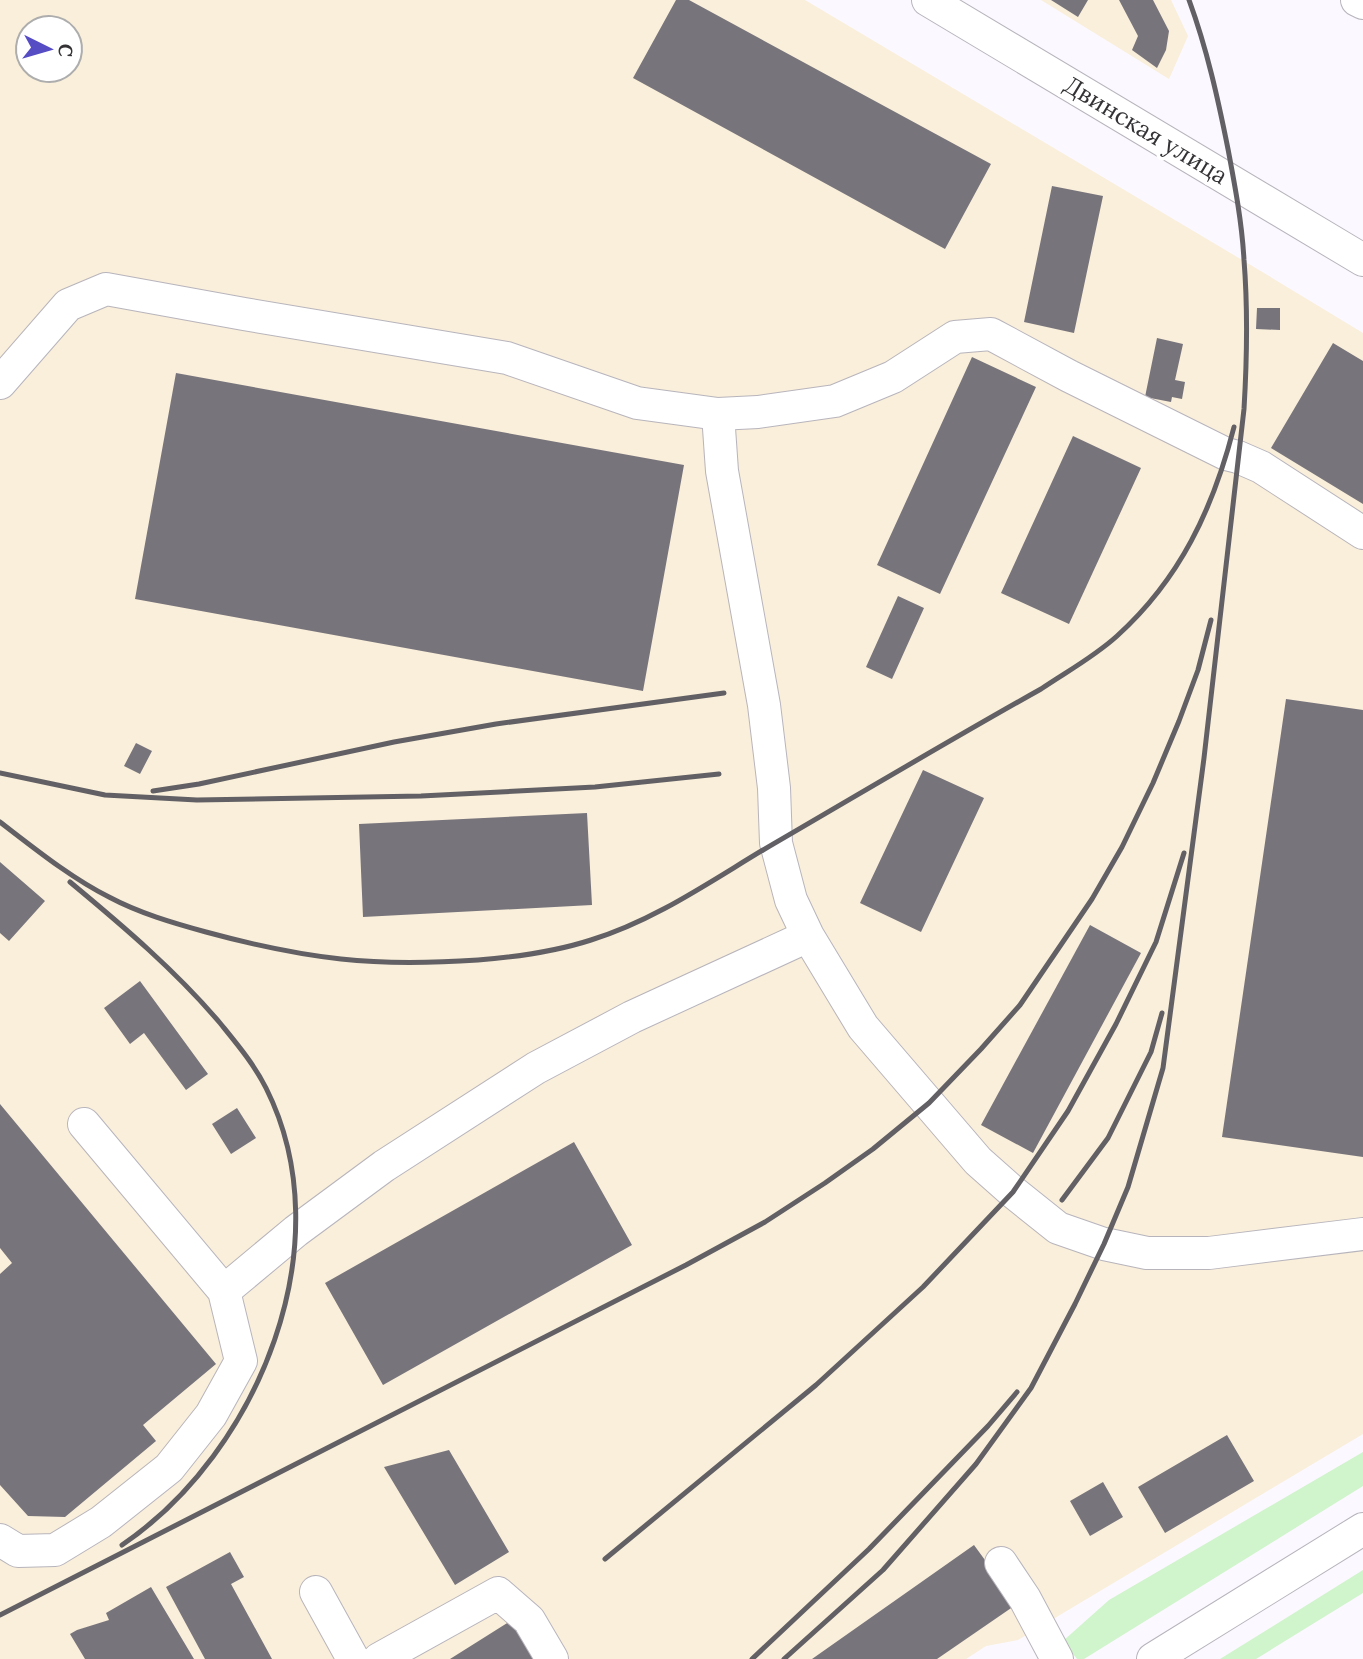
<svg xmlns="http://www.w3.org/2000/svg" width="1363" height="1659" font-family="Lora,serif">
  <rect width="100%" height="100%" fill="#fbf8ff"/>
  <path fill="#f9efda" fill-rule="evenodd" d="M0,0H805L1264,273L1363,333V1434L1018,1640L986,1646L966,1659H0ZM28,28H70V70H28Z
    M1041,0H1171L1188,36L1169,79Z"/>
  <path fill="#d0f4cb" d="M1363,1452V1486L1084,1659H1077L1063,1641L1109,1600Z
    M1363,1570V1593L1256,1659H1220Z"/>
  <path fill="#78747c" d="M676,0H689L991,164L945,249L633,78Z
    M1051,0H1088L1078,17Z
    M1119,0H1153L1169,31L1166,50L1157,68L1132,50L1138,36Z
    M1052,186L1103,196L1074,333L1024,322Z
    M1257,308H1280V330L1256,329Z
    M1157,338L1183,344L1175,380L1185,382L1182,399L1172,397L1171,402L1145,397Z
    M1333,343L1363,361V504L1271,448Z
    M972,357L1036,387L940,594L877,565Z
    M176,373L684,465L643,691L135,599Z
    M1073,436L1141,468L1069,624L1001,593Z
    M898,596L924,608L892,679L866,667Z
    M1286,699L1363,710V1157L1222,1137Z
    M136,743L152,751L140,774L124,766Z
    M923,770L984,798L921,932L860,903Z
    M587,813L592,905L363,917L359,824Z
    M0,862L45,901L9,941L0,933Z
    M1090,925L1141,953L1033,1153L981,1125Z
    M140,981L208,1074L186,1090L144,1033L130,1044L104,1008Z
    M0,1104L216,1364L143,1425L156,1441L65,1517L28,1516L0,1485V1274L12,1263L0,1248Z
    M237,1108L256,1138L231,1154L212,1124Z
    M574,1142L632,1245L383,1385L325,1283Z
    M1227,1435L1254,1481L1165,1533L1138,1487Z
    M449,1450L509,1552L455,1585L384,1467Z
    M1103,1482L1123,1517L1090,1536L1070,1501Z
    M974,1545L1017,1604L937,1659H812Z
    M230,1552L244,1577L231,1584L272,1659H205L166,1587Z
    M151,1587L194,1659H85L70,1634L77,1630L109,1620L106,1613Z
    M515,1618L541,1659H450Z"/>
  <g fill="none" stroke-linecap="round" stroke-linejoin="round">
    <defs>
      <path id="minor" d="M928,0L1363,260
        M1357,0L1363,3
        M0,383L68,305L106,289L244,314L507,358L637,403L718,414L758,412L835,401L893,377L955,337L991,334L1069,376L1226,454L1238,457L1261,467L1363,533
        M718,414L722,471L764,705L774,788L776,843L791,900L808,936L863,1027L978,1161L1013,1192L1058,1228L1104,1244L1147,1253H1209L1363,1234
        M224,1291L296,1231L384,1166L536,1068L632,1017L808,936
        M0,1540L18,1551L55,1550L101,1522L169,1468L211,1415L241,1361L224,1291L84,1124
        M1001,1563L1025,1599L1057,1659
        M316,1592L353,1659
        M379,1659L498,1593L529,1620L552,1659
        M1153,1659L1363,1529"/>
    </defs>
    <use href="#minor" stroke="#b8b4bc" stroke-width="34"/>
    <use href="#minor" stroke="#fff" stroke-width="32"/>
    <path stroke="#626064" stroke-width="5" d="M0,773L105,795L197,800L421,796L595,787L719,774
      M153,791L199,784L394,742L496,724L724,693
      M0,822C34,848 71,878 109,897C139,913 173,923 206,932C250,944 295,954 341,959C386,964 433,963 478,960C516,957 554,952 591,940C653,921 708,883 763,850C856,796 948,741 1041,689C1066,672 1094,657 1117,636C1180,579 1213,509 1234,427
      M70,882C123,926 176,971 220,1023C237,1044 254,1064 266,1088C344,1243 259,1452 122,1545
      M1062,1200L1108,1138L1151,1052L1162,1013
      M605,1559L816,1385L923,1287L1013,1192L1068,1111L1116,1024L1156,942L1184,853
      M0,1615L686,1265L765,1222L825,1183L873,1149L929,1103L981,1049L1020,1005L1092,899L1122,847L1153,783L1179,721L1198,670L1211,620
      M752,1659L869,1549L988,1426L1017,1392
      M784,1659L883,1570L976,1464L1031,1388L1075,1304L1104,1244L1128,1187L1163,1068L1204,758L1244,409C1247,359 1248,310 1244,260C1242,223 1235,186 1228,149C1218,99 1207,49 1189,0"/>
  </g>
  <g text-anchor="middle" dominant-baseline="central" stroke-width="7" stroke-linejoin="round" paint-order="stroke">
    <g font-size="24" fill="#343235" stroke="#fff">
      <text transform="translate(1146 130) rotate(31)">Двинская улица</text>
    </g>
  </g>
  <g transform="translate(49 49) rotate(95)"><circle r="33" fill="#ffffff" stroke="#aeadae" stroke-width="2"/>
  <path d="M0-5L12 26L0 18L-12 26Z" fill="#564dc4"/>
  <text y="-10" font-size="19" font-weight="bold" text-anchor="middle" fill="#343235">С</text>
  </g>
</svg>
